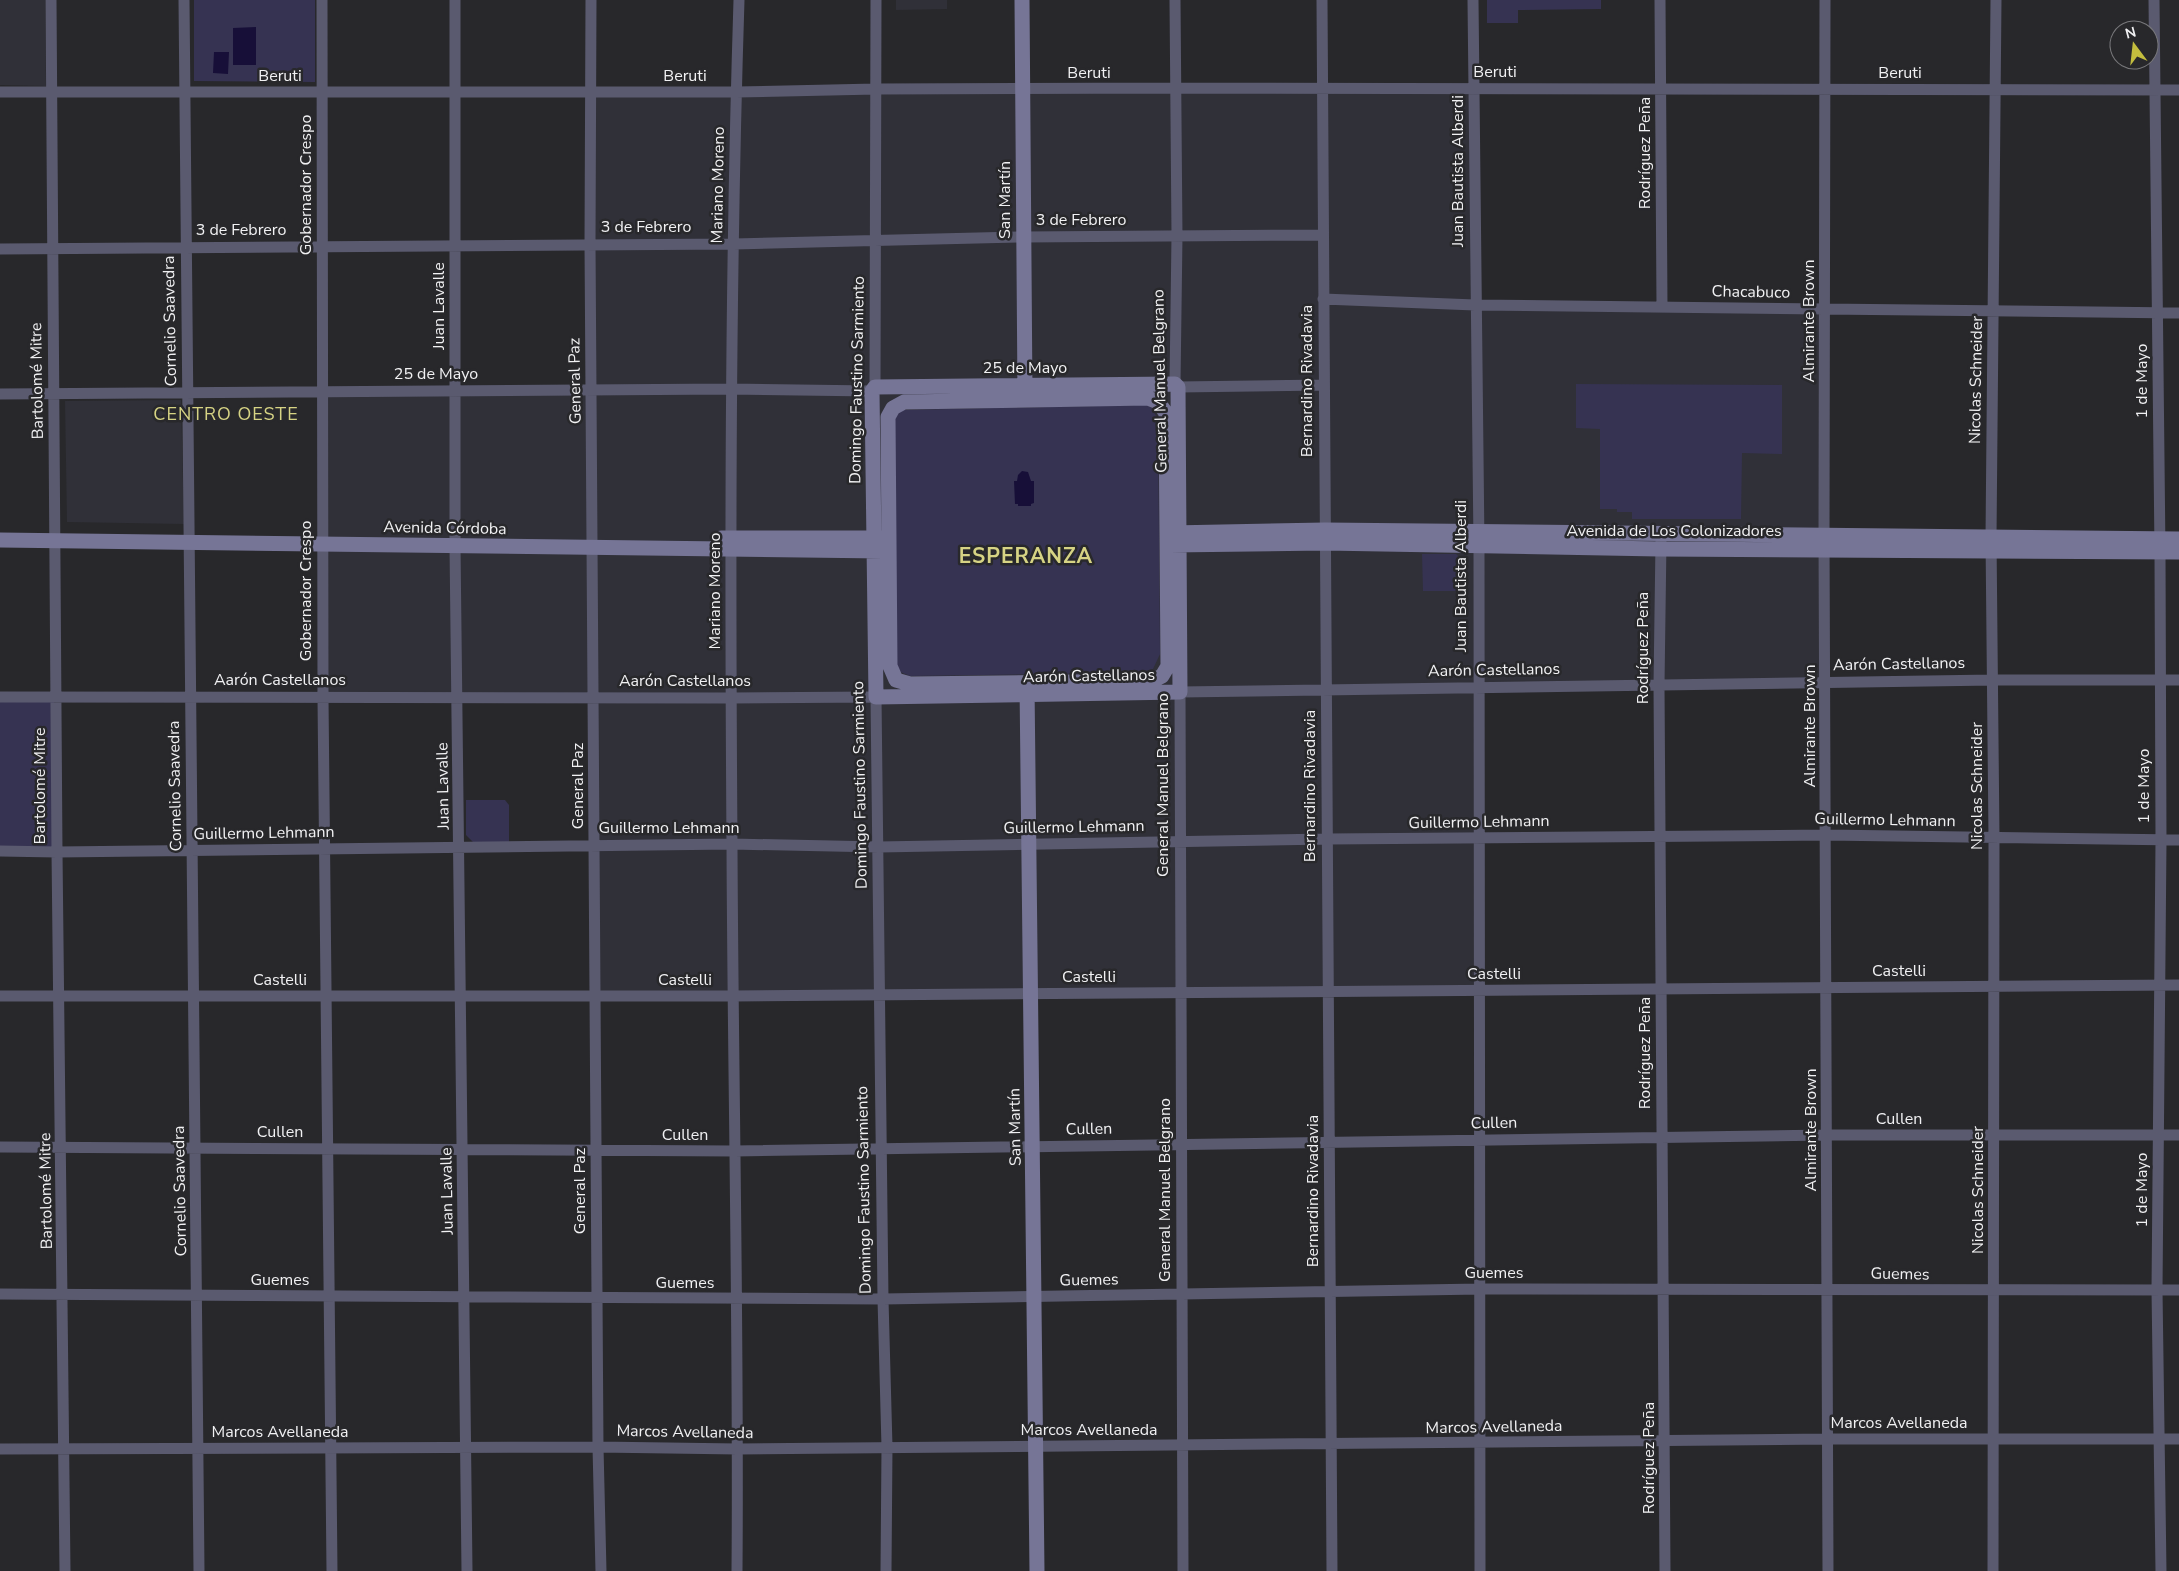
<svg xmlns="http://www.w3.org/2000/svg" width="2179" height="1571" font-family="'Nunito Sans',sans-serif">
  <rect width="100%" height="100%" fill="#28282b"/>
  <path fill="#303038" d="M0,0H45L46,86L0,85Z
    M896,0H947V9L896,10Z
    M1474,89L1475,305L1825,309L1826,683L1478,688L1479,990L595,996L593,698H323L322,392L591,390L592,92Z
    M181,400L184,524L67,522L65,401Z"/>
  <path fill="#363352" d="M194,0H315V82L194,81Z
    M1487,0H1601V9L1518,10V23H1487Z
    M1576,384L1782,385V454L1742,453L1741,519H1632V512H1617V509H1600V429L1576,428Z
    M1146,405L1152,408L1158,420L1160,654L1153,669L1137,673L910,676L898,671L895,665L892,421L896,414L902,410Z
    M1422,554H1456L1460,558L1461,591H1423Z
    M0,699H54L55,850H0Z
    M466,800H505L509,805V842H473L466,835Z"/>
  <path fill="#170f38" d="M256,27V65H233V28Z
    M214,52H229L228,74L213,73Z
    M1022,471L1028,472L1031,481H1034V503L1031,504V506H1018V504H1015L1014,481H1017L1018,475Z"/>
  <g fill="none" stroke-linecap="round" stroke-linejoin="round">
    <path stroke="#5a5a6f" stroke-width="11" d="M51,0L57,852L65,1571
      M184,0L199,1571
      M322,0L323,698L332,1571
      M455,0V546L467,1571
      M591,0L590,243L598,1447L601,1571
      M1175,0L1177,236L1175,384
      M1322,0L1332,1571
      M1473,0L1479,546L1480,1571
      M1660,0L1662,307
      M1825,0L1824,537L1828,1571
      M2154,0L2160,552L2161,841L2157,1290L2161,1571
      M0,92H736L876,89L1176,88L2179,90
      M0,249L734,244L1023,237L1323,235
      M1323,299L1475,305L2179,313
      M875,387L876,0
      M1178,387L1324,385
      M0,394L731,389L872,391
      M1661,541L1659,685L1665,1571
      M0,697L732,698L876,697L883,1299L887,1447L886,1571
      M0,851L57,852L732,844L879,847L1327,839L1827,835L2179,840
      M0,996H733L2179,985
      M0,1147L735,1151L1827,1135H2179
      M0,1294L883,1299L1480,1289L2179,1290
      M0,1449L598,1447L738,1449L1828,1439H2179
      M737,1571C739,1329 733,1087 732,845C730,563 730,281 739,0
      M1183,1571L1180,692L1993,680H2179
      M1993,1571L1994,838L1991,538L1996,0"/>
    <path stroke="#767596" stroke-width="15" d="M1022,0L1025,396
      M1175,384L1178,387L1180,692L876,697L872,391L875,387Z
      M1148,398L1158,402L1166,413L1168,666L1162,676L1152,681L910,684L896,680L890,666L888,417L893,408L904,402Z
      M1171,533L1325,530L2179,539
      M721,538H883
      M0,540L883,551
      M1170,545L1325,543L1659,549L2179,552
      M1027,685L1037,1571"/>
  </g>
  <g text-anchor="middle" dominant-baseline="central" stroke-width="5" stroke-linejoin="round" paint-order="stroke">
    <g font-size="16" fill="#f1f1f3" stroke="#28282b">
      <text x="1495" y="72">Beruti</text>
      <text x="1089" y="73">Beruti</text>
      <text x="1900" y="73">Beruti</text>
      <text x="280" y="76">Beruti</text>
      <text x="685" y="76">Beruti</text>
      <text transform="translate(1645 153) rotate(-90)">Rodríguez Peña</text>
      <text transform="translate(1458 171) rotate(-90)">Juan Bautista Alberdi</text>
      <text transform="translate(306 185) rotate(-90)">Gobernador Crespo</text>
      <text transform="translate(718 185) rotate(-89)">Mariano Moreno</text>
      <text transform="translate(1005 200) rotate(-90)">San Martín</text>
      <text x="1081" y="220">3 de Febrero</text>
      <text x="646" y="227">3 de Febrero</text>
      <text x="241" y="230">3 de Febrero</text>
      <text transform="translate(1751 292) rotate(1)">Chacabuco</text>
      <text transform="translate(439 306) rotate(-90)">Juan Lavalle</text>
      <text transform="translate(170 321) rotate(-91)">Cornelio Saavedra</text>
      <text transform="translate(1809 321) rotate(-90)">Almirante Brown</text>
      <text x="1025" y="368">25 de Mayo</text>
      <text x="436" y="374">25 de Mayo</text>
      <text transform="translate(857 380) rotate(-89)">Domingo Faustino Sarmiento</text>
      <text transform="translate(1976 380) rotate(-89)">Nicolas Schneider</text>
      <text transform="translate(37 381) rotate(-91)">Bartolomé Mitre</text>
      <text transform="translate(575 381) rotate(-91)">General Paz</text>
      <text transform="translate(1160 381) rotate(-91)">General Manuel Belgrano</text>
      <text transform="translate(1307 381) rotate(-90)">Bernardino Rivadavia</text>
      <text transform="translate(2142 381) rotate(-90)">1 de Mayo</text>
      <text transform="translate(445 528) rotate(1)">Avenida Córdoba</text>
      <text x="1674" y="531">Avenida de Los Colonizadores</text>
      <text transform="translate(1461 576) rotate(-90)">Juan Bautista Alberdi</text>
      <text transform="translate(306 591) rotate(-90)">Gobernador Crespo</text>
      <text transform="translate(715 591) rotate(-90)">Mariano Moreno</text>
      <text transform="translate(1643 648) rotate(-90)">Rodríguez Peña</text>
      <text transform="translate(1899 664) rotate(-1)">Aarón Castellanos</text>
      <text transform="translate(1494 670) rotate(-1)">Aarón Castellanos</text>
      <text transform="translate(1089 676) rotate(-1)">Aarón Castellanos</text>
      <text x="280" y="680">Aarón Castellanos</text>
      <text x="685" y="681">Aarón Castellanos</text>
      <text transform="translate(1810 726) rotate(-90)">Almirante Brown</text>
      <text transform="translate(860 785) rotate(-91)">Domingo Faustino Sarmiento</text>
      <text transform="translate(1163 785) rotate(-90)">General Manuel Belgrano</text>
      <text transform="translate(40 786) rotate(-90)">Bartolomé Mitre</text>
      <text transform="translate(175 786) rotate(-91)">Cornelio Saavedra</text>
      <text transform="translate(443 786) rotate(-91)">Juan Lavalle</text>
      <text transform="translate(578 786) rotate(-90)">General Paz</text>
      <text transform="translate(1310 786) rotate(-90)">Bernardino Rivadavia</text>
      <text transform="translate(1977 786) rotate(-90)">Nicolas Schneider</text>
      <text transform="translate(2144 786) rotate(-90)">1 de Mayo</text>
      <text transform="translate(1885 820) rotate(1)">Guillermo Lehmann</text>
      <text transform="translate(1479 822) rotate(-1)">Guillermo Lehmann</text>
      <text transform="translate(1074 827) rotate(-1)">Guillermo Lehmann</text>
      <text x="669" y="828">Guillermo Lehmann</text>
      <text transform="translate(264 833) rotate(-1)">Guillermo Lehmann</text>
      <text x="1899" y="971">Castelli</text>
      <text x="1494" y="974">Castelli</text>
      <text x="1089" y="977">Castelli</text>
      <text x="280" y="980">Castelli</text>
      <text x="685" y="980">Castelli</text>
      <text transform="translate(1645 1053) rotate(-90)">Rodríguez Peña</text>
      <text x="1899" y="1119">Cullen</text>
      <text transform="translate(1494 1123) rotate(-1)">Cullen</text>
      <text transform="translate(1015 1127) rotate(-91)">San Martín</text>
      <text transform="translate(1089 1129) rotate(-1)">Cullen</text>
      <text transform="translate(1811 1130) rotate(-90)">Almirante Brown</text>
      <text x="280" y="1132">Cullen</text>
      <text x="685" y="1135">Cullen</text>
      <text transform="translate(864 1190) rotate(-91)">Domingo Faustino Sarmiento</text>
      <text transform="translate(1165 1190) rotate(-90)">General Manuel Belgrano</text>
      <text transform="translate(1978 1190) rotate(-90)">Nicolas Schneider</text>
      <text transform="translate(2142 1190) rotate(-90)">1 de Mayo</text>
      <text transform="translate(46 1191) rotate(-91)">Bartolomé Mitre</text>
      <text transform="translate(180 1191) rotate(-91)">Cornelio Saavedra</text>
      <text transform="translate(447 1191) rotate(-91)">Juan Lavalle</text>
      <text transform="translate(580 1191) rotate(-90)">General Paz</text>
      <text transform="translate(1313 1191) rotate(-90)">Bernardino Rivadavia</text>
      <text x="1494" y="1273">Guemes</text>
      <text transform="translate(1900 1274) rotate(1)">Guemes</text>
      <text x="280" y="1280">Guemes</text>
      <text transform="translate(1089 1280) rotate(-1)">Guemes</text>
      <text x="685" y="1283">Guemes</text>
      <text x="1899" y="1423">Marcos Avellaneda</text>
      <text transform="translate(1494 1427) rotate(-1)">Marcos Avellaneda</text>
      <text x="1089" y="1430">Marcos Avellaneda</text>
      <text x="280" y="1432">Marcos Avellaneda</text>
      <text transform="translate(685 1432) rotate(1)">Marcos Avellaneda</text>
      <text transform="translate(1649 1458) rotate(-90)">Rodríguez Peña</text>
    </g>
    <g font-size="18" letter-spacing="1" fill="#d6d384" stroke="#28282b">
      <text x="226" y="414">CENTRO OESTE</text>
    </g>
    <g font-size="21" font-weight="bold" letter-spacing="1" fill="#d6d384" stroke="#28282b">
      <text x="1026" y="556">ESPERANZA</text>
    </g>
  </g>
  <g transform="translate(2134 45) rotate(345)"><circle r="24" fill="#28282b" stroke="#78787b"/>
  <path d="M0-4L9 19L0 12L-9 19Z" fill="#c3bd3e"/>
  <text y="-8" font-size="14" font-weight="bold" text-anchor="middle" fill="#f1f1f3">N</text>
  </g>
</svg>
